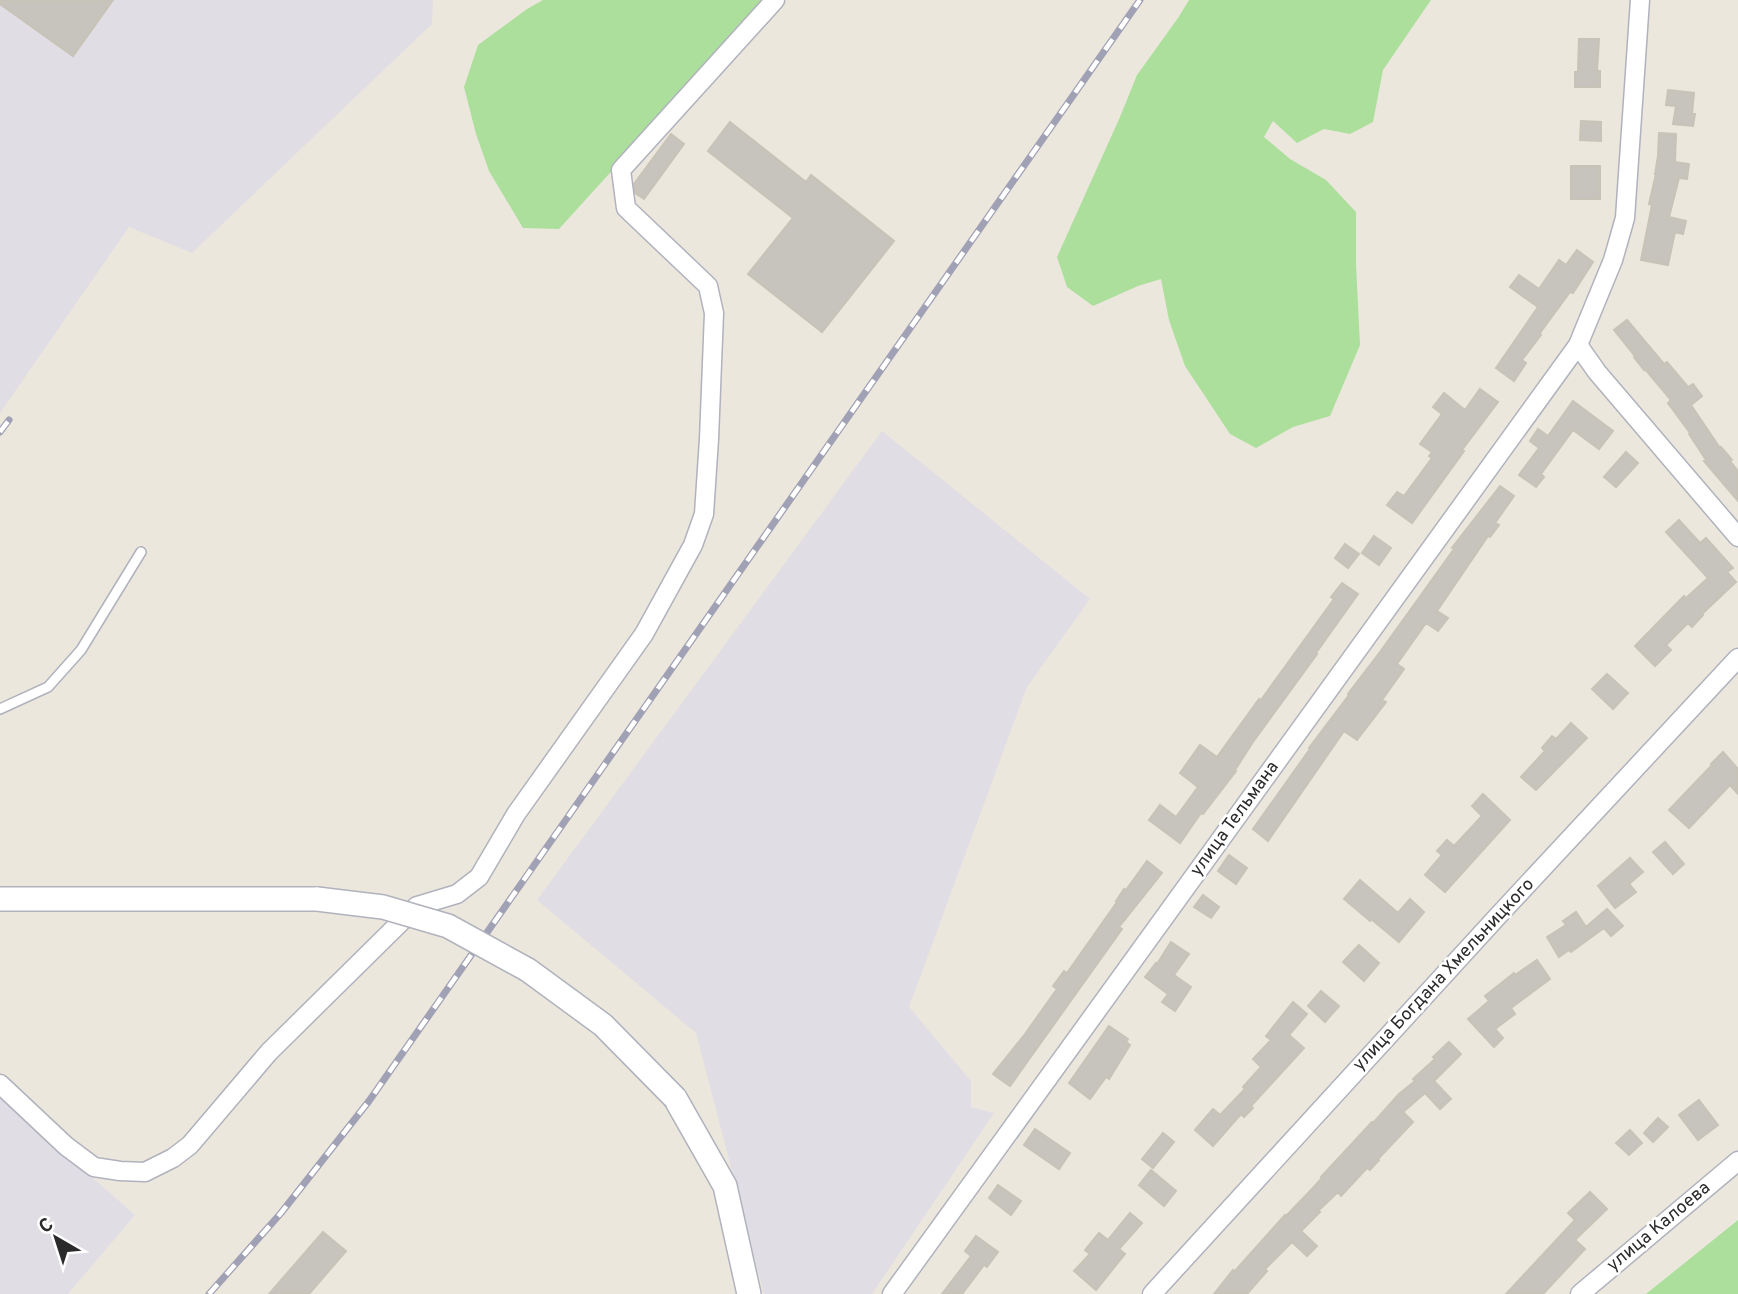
<svg xmlns="http://www.w3.org/2000/svg" width="1738" height="1294" font-family="Overpass,sans-serif">
  <rect width="100%" height="100%" fill="#ece7dd"/>
  <path fill="#e0dde4" d="M0,0H433L432,24L192,253L129,227L0,413Z
    M882,431L1090,599L1027,687L909,1007L971,1081V1107L994,1113L872,1294H764L696,1033L537,900Z
    M0,1096L135,1215L68,1294H0Z"/>
  <path fill="#acdf9c" d="M543,0H767L559,229L523,228L489,171L476,134L464,87L478,45L527,9Z
    M1189,0H1431L1383,70L1373,122L1350,134L1324,129L1297,143L1273,121L1264,137L1290,159L1326,180L1356,212V264L1360,345L1330,416L1293,427L1256,448L1230,434L1185,366L1169,320L1161,279L1138,286L1093,306L1067,287L1057,257L1120,117L1137,75L1178,18Z
    M1738,1220V1294H1646Z"/>
  <path fill="#c7c4bd" stroke="#c7c3b7" stroke-width="2" d="M0,0H113L73,56L0,4Z
    M1579,39H1599L1597,71H1600V87H1575V72H1578Z
    M1668,90L1694,93L1692,114H1695L1693,126L1673,124L1676,106L1666,105Z
    M1581,121L1601,122V141L1580,140Z
    M730,122L806,182L811,175L894,241L822,332L748,274L793,218L708,151Z
    M1659,133L1676,134L1675,162L1689,164L1687,179L1679,178L1669,217L1686,221L1683,234L1675,232L1668,265L1641,260L1652,205L1649,204L1656,174H1655L1658,156Z
    M671,134L684,144L644,199L635,193L634,184Z
    M1571,166H1600V199H1571Z
    M1577,250L1593,262L1573,293L1570,292L1540,333L1541,335L1522,360L1526,363L1514,381L1496,368L1538,307L1510,287L1519,275L1539,289L1559,260L1566,265Z
    M1627,320L1664,364L1667,362L1688,387L1693,384L1702,396L1691,405L1720,448L1721,447L1732,460L1730,461L1738,471V501L1704,461L1706,460L1689,434L1690,433L1668,403L1671,400L1645,369L1644,370L1634,357L1635,356L1614,330Z
    M1480,389L1498,402L1462,450L1464,451L1412,523L1387,505L1397,492L1404,496L1432,458L1429,456L1432,452L1420,444L1442,414L1433,407L1444,393L1465,410Z
    M1573,401L1613,431L1599,449L1573,430L1541,474L1544,477L1536,487L1519,475L1539,448L1530,441L1538,429L1548,436Z
    M1626,452L1638,463L1616,487L1604,477Z
    M1500,486L1514,496L1495,523L1499,525L1490,537L1488,536L1437,611L1448,618L1438,631L1426,623L1397,664L1404,669L1382,700L1386,702L1357,740L1344,731L1268,841L1253,829L1310,749L1309,748L1349,695L1348,694L1380,652L1454,549L1452,548Z
    M1679,520L1700,543L1706,538L1733,568L1727,572L1736,582L1702,614L1703,615L1692,627L1688,623L1666,645L1671,650L1655,666L1635,646L1684,596L1686,598L1708,578L1666,532Z
    M1374,536L1391,548L1379,565L1362,553Z
    M1345,544L1359,554L1348,568L1335,558Z
    M1342,583L1358,594L1316,653L1317,654L1253,742L1235,770L1236,771L1203,814L1201,813L1180,843L1149,820L1160,805L1176,817L1198,787L1180,773L1200,745L1217,757L1259,699L1261,700L1334,599L1331,597Z
    M1607,674L1628,693L1613,709L1592,689Z
    M1571,723L1587,738L1536,790L1521,777L1545,751L1542,748L1552,736L1556,739Z
    M1723,752L1738,769V794L1730,785L1689,828L1669,810L1712,765L1711,764Z
    M1483,794L1510,820L1445,892L1425,875L1442,855L1437,851L1447,840L1454,846L1482,816L1472,806Z
    M1665,842L1684,864L1673,874L1653,852Z
    M1229,855L1247,868L1236,884L1218,871Z
    M1630,858L1643,872L1629,884L1636,892L1615,908L1598,886Z
    M1147,861L1162,873L1119,927L1122,929L1010,1086L993,1074L1025,1034L1057,989L1053,986L1064,971L1067,973L1117,902L1116,901L1124,889L1126,890Z
    M1360,880L1398,913L1410,899L1424,912L1399,942L1371,919L1370,921L1344,899Z
    M1203,895L1219,907L1211,918L1194,907Z
    M1607,909L1623,926L1611,936L1604,928L1571,952L1569,950L1559,957L1547,937L1566,925L1563,921L1576,912L1586,927Z
    M1171,942L1189,954L1174,975L1191,987L1175,1011L1162,1002L1168,994L1145,977L1156,963L1157,964Z
    M1359,945L1379,963L1364,981L1343,962Z
    M1537,960L1550,979L1511,1008L1515,1014L1495,1029L1503,1038L1494,1047L1468,1019L1489,1001L1485,996L1514,973L1515,975Z
    M1321,991L1339,1006L1325,1022L1308,1006Z
    M1293,1002L1307,1014L1289,1035L1304,1048L1251,1106L1253,1108L1244,1117L1241,1114L1213,1146L1195,1130L1213,1109L1220,1115L1245,1089L1243,1087L1261,1067L1253,1059L1271,1040L1266,1036Z
    M1109,1026L1128,1039L1126,1042L1130,1045L1109,1079L1106,1077L1090,1099L1069,1083Z
    M1449,1042L1461,1054L1434,1081L1451,1099L1440,1109L1425,1093L1403,1112L1413,1122L1378,1159L1379,1160L1370,1170L1367,1168L1341,1196L1338,1192L1318,1211L1320,1212L1301,1231L1317,1246L1307,1256L1292,1242L1265,1269L1267,1271L1247,1294H1214L1233,1270L1234,1272L1285,1215L1286,1216L1312,1189L1322,1178L1321,1177L1372,1122L1373,1123L1399,1094L1415,1081L1413,1079L1435,1059L1433,1057Z
    M1699,1100L1718,1125L1698,1140L1679,1115Z
    M1658,1118L1668,1127L1653,1142L1644,1133Z
    M1035,1129L1070,1153L1059,1169L1024,1145Z
    M1630,1130L1642,1143L1629,1155L1616,1143Z
    M1163,1133L1174,1142L1153,1168L1142,1159Z
    M1151,1170L1176,1191L1164,1206L1139,1185Z
    M998,1185L1021,1201L1011,1215L989,1198Z
    M1590,1192L1607,1209L1575,1240L1585,1249L1543,1294H1506L1575,1220L1568,1213Z
    M1130,1213L1142,1223L1119,1249L1125,1254L1096,1290L1074,1271L1090,1254L1085,1250L1099,1233L1108,1240Z
    M323,1232L346,1251L309,1294H269Z
    M976,1236L998,1252L987,1267L984,1265L962,1294H942L971,1256L965,1251Z"/>
  <g fill="none" stroke-linecap="round" stroke-linejoin="round">
    <defs>
      <path id="service" d="M0,709L48,687L81,650L141,552"/>
      <path id="minor" d="M1640,0L1625,218L1613,260L1578,345L1597,372L1738,537
        M0,1084L66,1146L94,1167L120,1171L145,1172L173,1158L190,1145L269,1052L417,906L457,894L479,877L516,814L644,634L693,545L704,514L709,439L714,313L708,286L626,208L621,170L775,0
        M892,1294L1578,345
        M1152,1294L1497,917L1738,658
        M1580,1294L1738,1161"/>
      <path id="tertiary" d="M0,899H317
        M675,1098L725,1186L749,1294"/>
    </defs>
    <use href="#service" stroke="#b0b2bd" stroke-width="12"/>
    <use href="#minor" stroke="#b0b2bd" stroke-width="21"/>
    <use href="#tertiary" stroke="#b0b2bd" stroke-width="26"/>
    <use href="#service" stroke="#fff" stroke-width="9"/>
    <use href="#minor" stroke="#fff" stroke-width="18"/>
    <use href="#tertiary" stroke="#fff" stroke-width="23"/>
    <defs>
      <path id="rail" d="M0,432L9,420
        M209,1294L281,1213L369,1101L1140,0"/>
    </defs>
    <use href="#rail" stroke="#a0a1b4" stroke-width="7"/>
    <use href="#rail" stroke="#fff" stroke-width="4.5" stroke-dasharray="13" stroke-linecap="butt"/>
    <defs>
      <path id="tertiary-bridge" d="M317,899L383,907L448,926L528,970L603,1025L675,1098"/>
    </defs>
    <use href="#tertiary-bridge" stroke="#b0b2bd" stroke-width="26" stroke-linecap="butt"/>
    <use href="#tertiary-bridge" stroke="#fff" stroke-width="23"/>
  </g>
  <g text-anchor="middle" dominant-baseline="central" stroke-width="5" stroke-linejoin="round" paint-order="stroke">
    <g font-size="18" fill="#2a2a2a" stroke="#fff">
      <text transform="translate(1235 819) rotate(-54)">улица Тельмана</text>
      <text transform="translate(1444 975) rotate(-47)">улица Богдана Хмельницкого</text>
      <text transform="translate(1659 1227) rotate(-40)">улица Калоева</text>
    </g>
  </g>
  <g transform="translate(56 1238) rotate(321)" stroke="#ffffff" stroke-width="5" paint-order="stroke">
  <path d="M0-5L12 26L0 18L-12 26Z" fill="#2a2a2a"/>
  <text y="-10" font-size="19" font-weight="bold" text-anchor="middle" fill="#2a2a2a">С</text>
  </g>
</svg>
